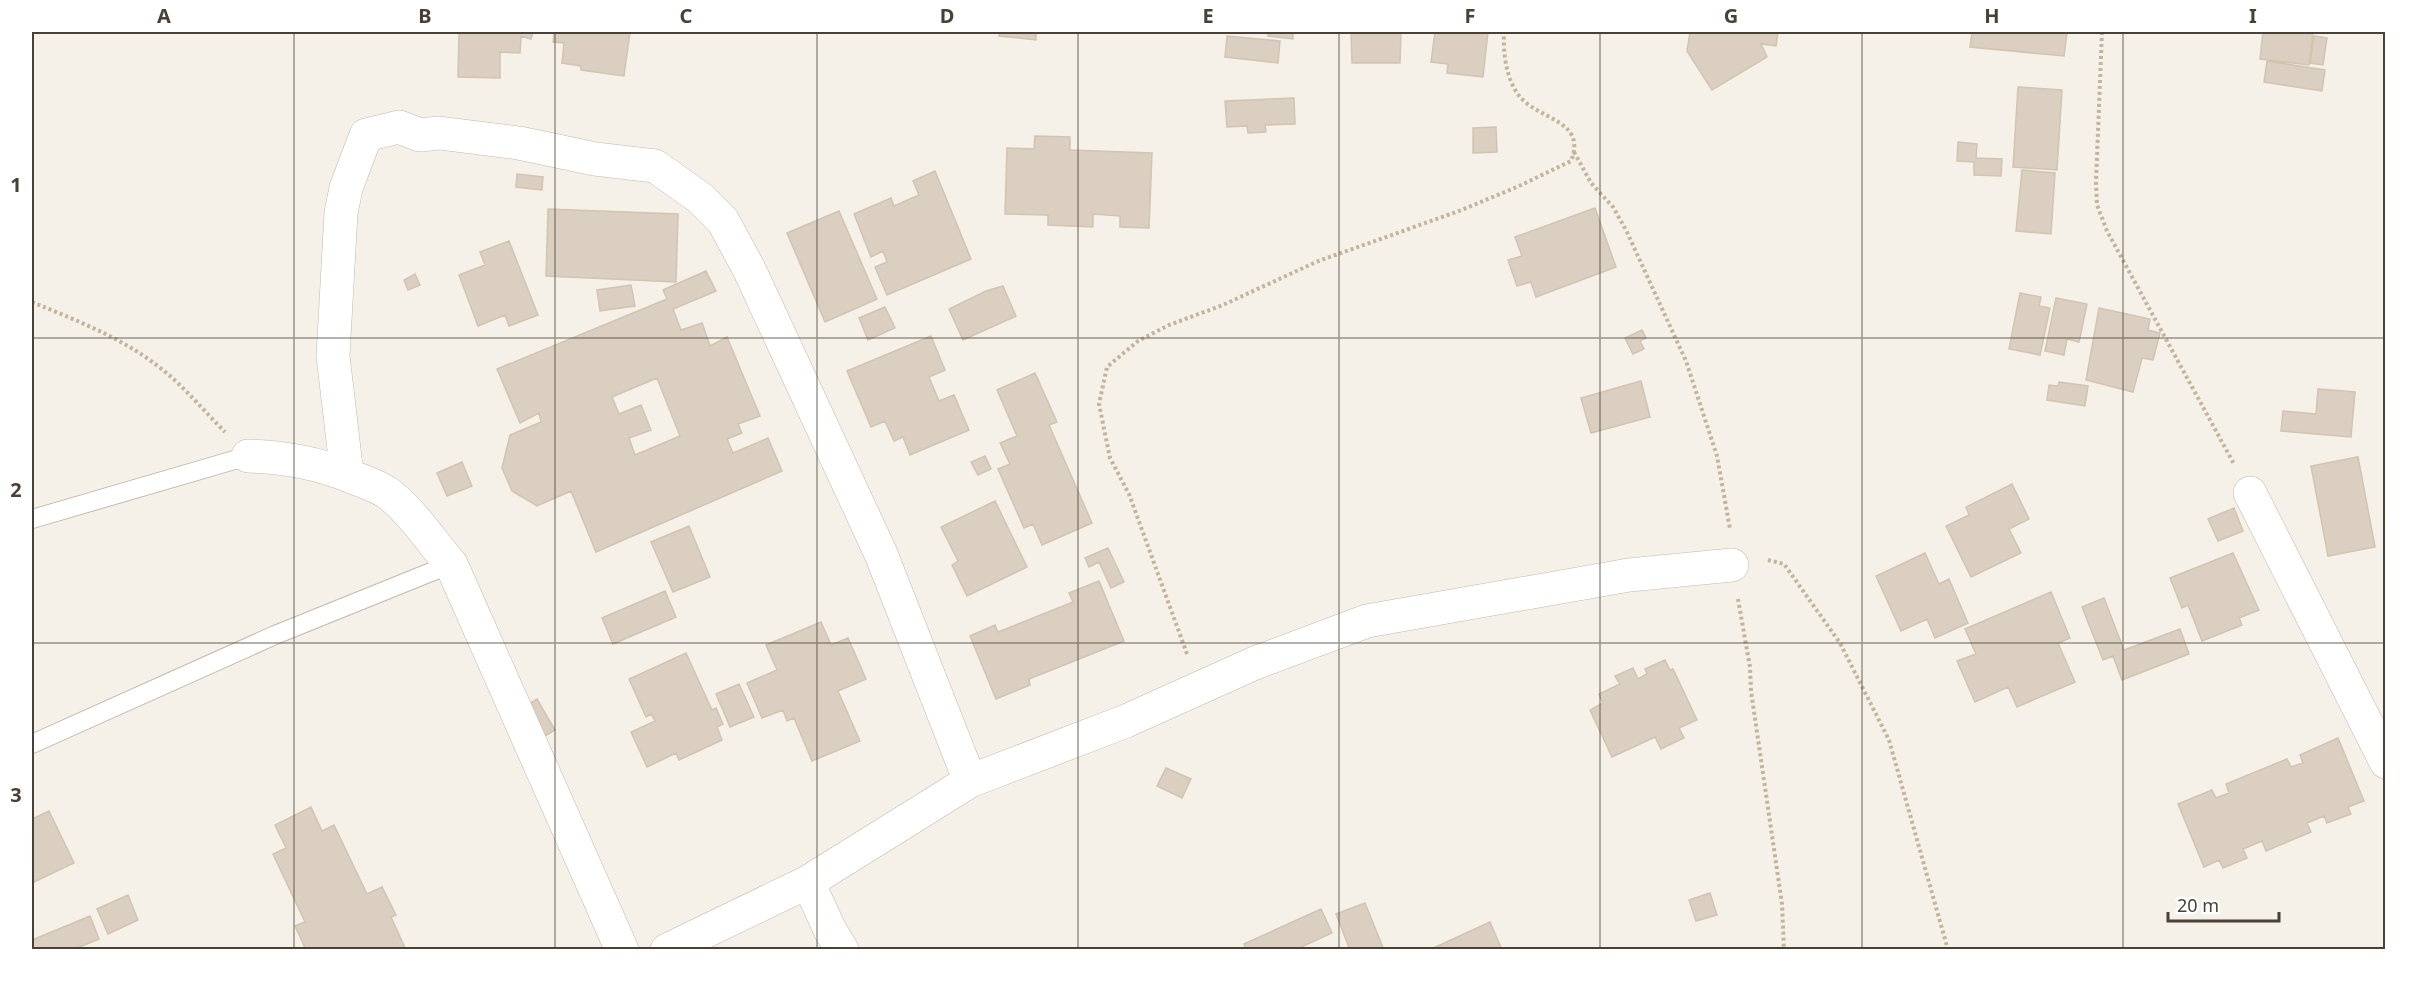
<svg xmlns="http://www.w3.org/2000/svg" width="2417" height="981" font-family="'Noto Sans',sans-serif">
  <rect width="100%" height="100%" fill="#f5f1e8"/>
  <path fill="#dacfc0" stroke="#d2c4b0" stroke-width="1.5" fill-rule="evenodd" d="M459,32H533L531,39L521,36L520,53L500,52V78L458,77Z
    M554,32H630L624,76L581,70V66L562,63L564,43L553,42Z
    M1000,32H1036V40L999,36Z
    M1268,32H1293V39L1268,36Z
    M1351,32H1401L1400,63H1352Z
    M1435,32H1488L1483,77L1447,73L1448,64L1431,62Z
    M1690,32H1778L1776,46L1761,44L1767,57L1712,90L1687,51Z
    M1972,32H2067L2064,56L1970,47Z
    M2263,32H2313L2309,65L2260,59Z
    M1227,36L1280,41L1278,63L1225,57Z
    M2314,36L2327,38L2323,65L2310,63Z
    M2267,61L2325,70L2322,91L2264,82Z
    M2018,87L2062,90L2057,170L2013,167Z
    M1294,98L1295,124L1265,125L1266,132L1248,133L1247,126L1227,127L1225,101Z
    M1496,127L1497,152L1473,153V128Z
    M1035,136L1070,137V150L1152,153L1149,228L1120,227V216L1093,214V227L1048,225V215L1005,214L1007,148L1034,149Z
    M1958,142L1977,144L1976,158L2002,159L2001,176L1974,175V162L1957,161Z
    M2022,170L2055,173L2051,234L2016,231Z
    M935,171L971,259L887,295L875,267L887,262L883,251L871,257L854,214L891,198L894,206L919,195L913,181Z
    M517,174L543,177L542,190L516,187Z
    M1595,208L1616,267L1536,297L1531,282L1517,286L1508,260L1522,256L1515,237Z
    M548,209L678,214L676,282L546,276Z
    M839,211L877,299L825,322L787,233Z
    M509,241L538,315L509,326L505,315L478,326L459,275L485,265L480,252Z
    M706,271L716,291L673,309L681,330L702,323L710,346L727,337L760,416L738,424L742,433L727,439L733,453L768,438L782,471L596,552L571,491L537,506L512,491L502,468L510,435L541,422L539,413L520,423L497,369L667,299L663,290ZM657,378L680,436L635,455L629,438L651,430L641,405L619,414L612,397Z
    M415,274L420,285L408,290L404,280Z
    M631,285L635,306L600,311L597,290Z
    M1003,286L1016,316L963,340L949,309L986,291Z
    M2020,293L2041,297L2039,306L2050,308L2040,355L2009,349Z
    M2056,298L2087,304L2079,342L2067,339L2064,355L2045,351Z
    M885,307L895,328L868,340L859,318Z
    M2099,308L2150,319L2148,330L2160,333L2153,360L2142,358L2133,392L2086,380Z
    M1642,330L1646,338L1640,341L1644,349L1633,354L1625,338Z
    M931,336L945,370L929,377L939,401L954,395L969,430L910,455L903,437L894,441L885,421L871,427L847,371Z
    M1035,373L1057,422L1049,425L1092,523L1042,545L1033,524L1024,528L998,469L1010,464L1000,443L1017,436L997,390Z
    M1641,381L1650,417L1591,433L1581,398Z
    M2059,382L2088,386L2085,406L2047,400L2049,385L2058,386Z
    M2318,389L2355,392L2351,437L2281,431L2283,411L2316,414Z
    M985,456L991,469L978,475L971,462Z
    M2358,457L2375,547L2328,556L2311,466Z
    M462,462L472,486L447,496L437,473Z
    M2012,484L2029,519L2009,529L2021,553L1971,577L1946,526L1969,515L1966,507Z
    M995,501L1027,567L967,596L952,565L958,561L941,527Z
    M2234,508L2243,531L2218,541L2208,519Z
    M689,526L710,577L673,592L651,542Z
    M1108,548L1124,582L1111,588L1099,562L1089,567L1085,558Z
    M1925,553L1939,584L1949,579L1968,623L1935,638L1927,619L1901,631L1876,576Z
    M2233,553L2259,610L2239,618L2242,625L2202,641L2188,605L2182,608L2170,578Z
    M1099,581L1124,641L1029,679L1030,685L996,699L970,636L995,625L998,632L1073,602L1069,593Z
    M665,591L676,617L613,644L602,618Z
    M2051,592L2070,638L2058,643L2075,682L2017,707L2008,687L1975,702L1957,661L1976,654L1965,629Z
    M2104,598L2124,650L2180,629L2189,654L2122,680L2113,656L2103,660L2082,607Z
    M821,622L831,645L848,638L866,679L838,691L860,741L812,761L794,718L787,721L783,710L762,718L747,683L777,670L766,645Z
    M686,653L712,710L716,708L723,724L717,727L722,740L679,760L676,753L647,767L631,732L655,721L651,714L646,717L629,679Z
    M1665,660L1670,670L1673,669L1697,720L1679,728L1684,738L1661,749L1655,737L1612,757L1590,710L1603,703L1599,694L1620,684L1615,676L1633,668L1638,679L1647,674L1645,669Z
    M739,684L754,717L730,727L716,694Z
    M537,699L555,730L540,739L522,708Z
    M2338,738L2364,801L2348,807L2351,814L2327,823L2324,816L2307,823L2311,832L2266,851L2262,841L2243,849L2247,858L2223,868L2219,860L2204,867L2178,804L2212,790L2216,798L2229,793L2226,784L2287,759L2291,767L2303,763L2300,755Z
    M1166,768L1191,779L1182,798L1157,786Z
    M311,807L322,831L334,825L367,894L382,887L396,915L391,917L406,950H306L295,926L305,922L273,854L286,848L275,825Z
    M49,811L74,863L32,883V819Z
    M1710,893L1717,915L1696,921L1689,900Z
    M128,895L138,920L108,934L97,909Z
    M1365,903L1384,950H1350L1336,914Z
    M1321,909L1332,933L1295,950H1246L1244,944Z
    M90,916L99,939L72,950H32V940Z
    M1490,922L1502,950H1429Z"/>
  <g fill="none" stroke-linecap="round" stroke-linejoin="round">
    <defs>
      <path id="lane" d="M32,519L248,456
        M32,744L275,635L451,564"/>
      <path id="street" d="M248,456C284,457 314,462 347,475C361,481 377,485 389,494C413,513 431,541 451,564L622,950
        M347,475L333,356L341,213L346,188L366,135L399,127L420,135L439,133L519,143L595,159L655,166L700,198L723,221L749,269L881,554L970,781
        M2250,493L2386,762
        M808,882L830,930L842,950
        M667,950L808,882L970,781L1126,721L1255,663L1367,621L1629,575L1732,565"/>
    </defs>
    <use href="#lane" stroke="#c1b9aa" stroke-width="20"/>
    <use href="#street" stroke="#c1b9aa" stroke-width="34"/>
    <path stroke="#c4b49b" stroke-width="4" stroke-dasharray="3 3" stroke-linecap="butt" d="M2102,32L2096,182L2097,205L2107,231L2234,464
      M1574,152L1591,183L1613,207L1626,230L1686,361L1717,456L1730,529
      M32,302C75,320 121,337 159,367C184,386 203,410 225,432
      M1768,560L1784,564L1840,643L1889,740L1948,950
      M1738,599L1750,667L1751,691L1782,904L1784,950
      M1187,654L1129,494L1110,458L1099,404L1107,367L1138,341L1169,325L1223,305L1316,262L1459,211L1517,187L1571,161C1587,121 1541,120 1521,98C1506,81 1503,53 1504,32"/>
    <use href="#lane" stroke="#fff" stroke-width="18"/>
    <use href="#street" stroke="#fff" stroke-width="33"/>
  </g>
  <path fill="none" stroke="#494136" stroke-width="1.5" stroke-opacity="0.55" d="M294,32V950M555,32V950M817,32V950M1078,32V950M1339,32V950M1600,32V950M1862,32V950M2123,32V950M32,338H2386M32,643H2386"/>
  <rect width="2417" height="981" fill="none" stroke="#ffffff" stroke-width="66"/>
  <path d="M2168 912v9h111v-9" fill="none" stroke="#494136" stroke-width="3"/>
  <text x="2177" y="912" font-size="18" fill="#494136" stroke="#ffffff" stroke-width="4.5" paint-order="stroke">20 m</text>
  <rect x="33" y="33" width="2351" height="915" fill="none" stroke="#494136" stroke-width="2"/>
  <g font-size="20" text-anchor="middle" font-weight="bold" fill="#494136">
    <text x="164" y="23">A</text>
    <text x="425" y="23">B</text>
    <text x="686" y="23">C</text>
    <text x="947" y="23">D</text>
    <text x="1208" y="23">E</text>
    <text x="1470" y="23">F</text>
    <text x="1731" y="23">G</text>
    <text x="1992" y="23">H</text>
    <text x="2253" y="23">I</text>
    <text x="16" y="192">1</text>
    <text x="16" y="497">2</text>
    <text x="16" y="802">3</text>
  </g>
</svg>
